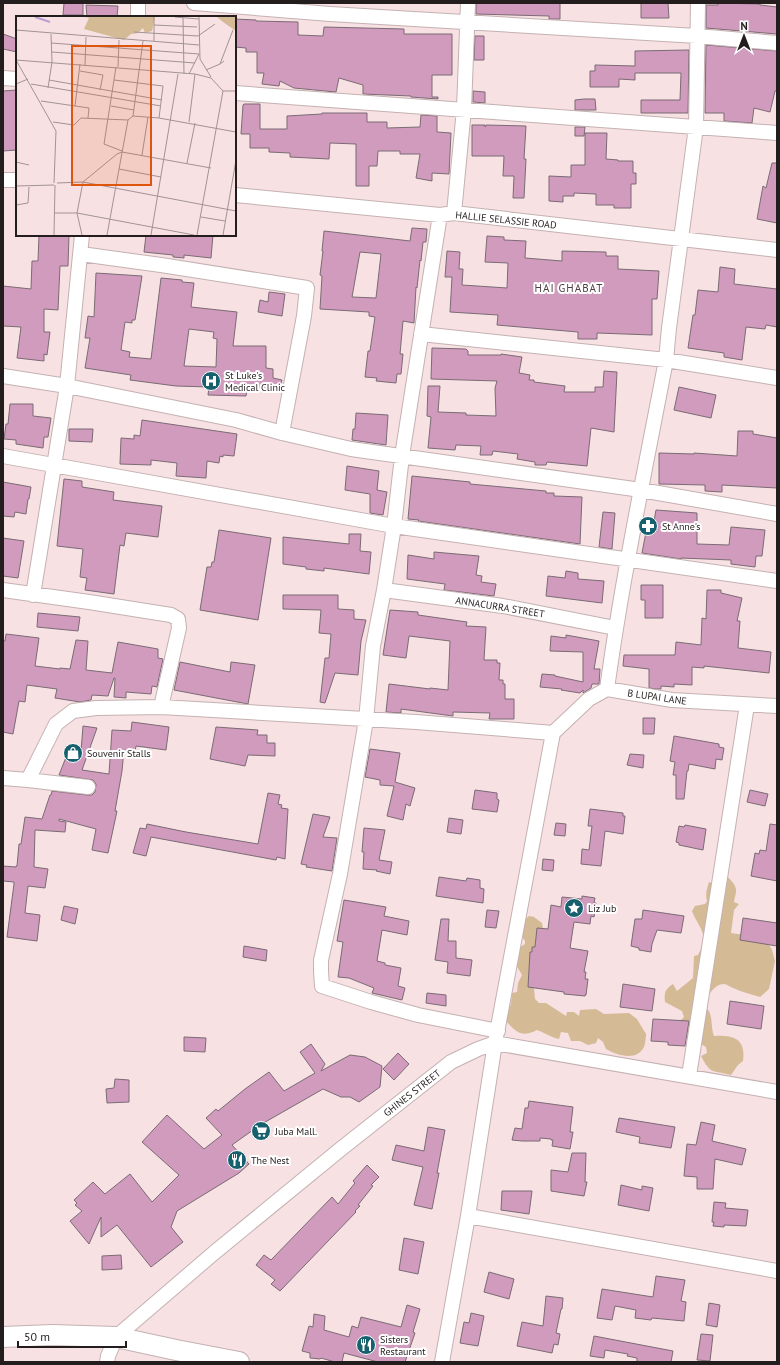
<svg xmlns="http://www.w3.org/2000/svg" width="780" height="1365" font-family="'PT Sans',sans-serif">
  <rect width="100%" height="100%" fill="#f7e1e3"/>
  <path fill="#d4ba95" d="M725,874C729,879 737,884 736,892C736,895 734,898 734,902L739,904L734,910L731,933L766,938L772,950L775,961L769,989L760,997C751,994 742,992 733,988C730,987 727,984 724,984C714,984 705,998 705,1007C714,1013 710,1026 714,1036C734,1035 746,1039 743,1061L738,1065L731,1075C712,1070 711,1075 701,1056L707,1053L706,1047L685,1035L680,1021L684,1017L682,1011L665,1002C664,993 665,989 673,984L677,991L693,978L694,956L698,955C700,951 703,945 704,940C704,930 695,920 692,911L695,906L705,904L707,901C705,894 707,889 709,882L714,884Z
    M529,916L534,917L542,923L543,929L534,988L535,999L539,1003H546L566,1016L567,1012H574L579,1016L580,1010L596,1009L604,1014L629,1013L637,1019L646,1034C646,1038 645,1044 644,1047C636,1062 617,1055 606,1049L603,1042L598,1038L596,1043L588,1045L580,1041H571L568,1033L561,1032L559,1039C550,1037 546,1033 537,1030C521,1038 516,1032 505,1020L511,1004L512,993L517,992L518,983L522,975L515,963L519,948L525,944V941L519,933L524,920Z"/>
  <path fill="#d09bbd" stroke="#7a6b74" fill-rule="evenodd" d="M64,3H83V15H63Z
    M476,3H560V19H549V16L476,14Z
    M641,3H668L669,18H641Z
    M718,3L760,4V5L777,7V34L706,28V5H718Z
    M86,5L118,6L117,17H87Z
    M235,19L256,20V21L298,22V35L323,36L324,27L404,29V34H452V75H432V97H438V99L411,97V96L363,94V85L339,78L336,92L294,88L280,81L279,86L262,84L264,73H257V52H246V48L235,47Z
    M3,34L17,39V52L3,49Z
    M475,36H484V60H474Z
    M706,45L777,51V91H775L770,112L754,108L752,123L724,121V113H705Z
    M689,50L688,113H641V100H680L681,73H635V80L619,79V87H590V71H595V65L635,66V51Z
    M17,90L16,131H17V150L3,151V91Z
    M473,91L485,92V103L473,102Z
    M584,99H595L596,110H575V100Z
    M244,104H260V129H287V116L322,114V113H367V122H387V128L420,127L421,115L437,116V132L451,133L449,174L432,173V181L416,178L420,154H400V151H378L377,166H369V186H356V144L330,143L329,159L290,157V153L269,152V148H250V134H241L243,105Z
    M472,125H485V127L486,125L526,126L524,159H526L524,198H513L514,176H503L504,156H472Z
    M575,127H585L584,136H575Z
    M585,133H607L606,159L618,160V161H633V173H636V184H631V208H614V205H596V194L574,193V196H563V202L549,201V176L571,177V165H585Z
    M772,163H777V223L757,219L763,186L766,188Z
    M412,228L427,229L426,242H423L421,261L420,260L417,288L416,287L414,323L403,321L400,354H403L401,374H397L396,383L376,381L377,378L365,377L368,351H370L375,317L369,316V312L320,309L322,276L320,275L323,251H322L324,231L410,241ZM360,252L381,254L376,298L352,297Z
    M39,235H69L68,266H60L58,310L44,309V332H50L47,355L44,354V361L17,358L21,327L3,326V286L31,289L32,261H38Z
    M146,235H213L211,258L184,255V258L173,257V255L144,252Z
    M487,236L504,237V240L526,241L525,258L562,261V251L606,252V256H618V269L659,271L657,299H652V335L597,333V339H578V332L497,325L498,315L450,312L452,277H445L447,251L460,252L459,269H463L462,285L507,288L508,263L485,262Z
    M720,267L735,269L734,284L777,289V327L766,325L765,329L746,327L742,360L724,357V353L688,348L693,315H695L698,290L718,292Z
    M96,273L142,276L135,320H132V323L125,322L121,350L130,352L129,357L151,359L161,278L182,280V282L194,283L191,307L237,312L233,346H266V368L273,369V378L282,380L279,391L248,385L246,396L208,395L209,387L176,386L130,380L131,375L85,368L90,338H85L88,316L94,317ZM189,329L214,332L213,338L217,339L216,367L184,366Z
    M269,292L285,294L282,316L258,312L260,300L268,302Z
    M432,348L466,349L468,351V355H501V354L522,357L519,373L530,375L529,380H534V382L565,386L564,392H595V387H603L604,371L617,372L614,432L591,428L587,466L547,462L546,465H535V462L517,459L518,454L493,451L492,455H480L481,446L456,445L455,450L428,448L431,417L427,416L428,386H440L438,412L466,413V415L496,416L495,388L497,381L431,379Z
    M679,387L716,395L711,418L674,410Z
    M10,404H33V416L51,418L48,437H44L43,448L16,444V440L4,439L6,424H8Z
    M356,413L388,415L386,445L352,440L353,429H355Z
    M142,420L237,434L234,456L223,455V457L220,456L219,463L207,461L206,478L176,476L177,463L151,460V465L120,464L121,438L134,439V435L140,436Z
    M69,429H93L92,442L69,441Z
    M738,431H753V434L777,438V488L722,485V492L705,491V485L659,484V453L694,454V453L737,456Z
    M347,466L379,471L377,490L387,492L383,515L370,513V494L345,490Z
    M412,476L470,482V484L546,491V493H554V496L582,497L580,544L418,521L419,520L408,519Z
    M64,479L82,481V487L114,492L113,500L162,506L158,537L126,533L124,546L120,545L114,594L85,590L87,578L80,577L83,549L57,546Z
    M3,482L31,487L29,499H28L26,514L15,512L14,517L3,516Z
    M656,510L697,513V544L729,545L731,527L765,530L762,556H756L755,567L731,564V560L681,558V559L642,553L646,532L644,531L645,520L654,521Z
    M603,512L615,513L612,549L599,547Z
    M219,530L271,538L258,620L200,610L207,567H211L212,562H214Z
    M349,534H361L360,551L371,552L369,574L324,568V571L306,569V567L283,564V537L349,544Z
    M3,538L24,541L18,578L3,576Z
    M434,552L479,556L476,575L482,576L481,582L496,584L494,596L444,590L445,584L407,579L408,555L434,559Z
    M566,571L578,573V579L604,581L602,603L546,596L548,576L565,578Z
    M641,585H663V618H645V600H641Z
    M707,590H721V593L742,598L737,621H740L738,648L771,652L769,673L704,666V668L692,667V685L674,684V687L661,686V689H656L649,688V669L623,666L624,655H675L676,642L701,645L702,618L706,619Z
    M283,595H338V609L354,610V619L366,620L361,641L358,675L335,673L325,703L320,702L325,658H329L331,634L319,633L321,610L283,609Z
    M390,610L418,612V615L467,622L466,626L486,627L484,660H497V663H500L499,680H503V684H505V699H514V719H489L490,713L453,712V716L401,709V713L386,712L389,684L430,689V688L448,690L450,641L409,636L406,658L383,655Z
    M38,613L80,617L78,631L37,627Z
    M6,634L39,638L35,666L60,669V668L70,669L76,640L88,641L86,670L112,673L118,642L158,649V658L163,659L157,687L152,686L151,694L126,692V698L114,697L115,678H114L108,696L92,695L91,700L80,702L55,698L57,689L27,685L25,702L19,701L13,734L3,732V641H5Z
    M566,635L599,641L594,669H600L599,684H592L591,688L583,693V690L580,693L561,690L562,689L540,687L542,674L555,675V676L583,682V652L550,651L551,636L566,638Z
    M180,662L230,672L231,662L255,665L248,704L174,690Z
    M643,718H655L654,734H643Z
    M132,722L169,727L166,750L136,746L135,752L124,750L122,771L115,811H117L108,853L92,850L96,829L59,819V821L66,822L65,832L35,830L34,867L48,869L45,888L28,886L25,913L40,915L37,941L7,937L14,884V882L3,881V866L16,867V866H17L19,844H21L25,817L42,819L50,795H51L52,791L87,795H92L95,792L96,784L93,780L59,775L70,747L81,751L83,726L97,728L82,770L109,774L112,730L131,731Z
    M216,727L258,730L257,735H267V743H275V756L248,755L245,766L210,759Z
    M674,736L719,744V747L724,748L722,760L716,759L715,769L689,764L688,771H687L684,799H676V775H673L675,762L670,761Z
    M370,749L400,753L395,782L415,788L410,806L406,804L403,820L387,816L394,786L380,785V780L365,777Z
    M630,754L644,755L643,768L627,765Z
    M475,790L497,793V799L499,800L497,812L472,809Z
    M750,790L768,794L765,806L747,802Z
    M268,793L280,795L278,804L282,805L281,808L288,809L285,859L277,857L276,860L151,837L146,856L133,853L140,828L146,829L147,824L186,832L258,844Z
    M590,809L623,813V816H625L623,834L605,831L601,866L581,864L582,849L589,850L592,826H588Z
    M313,814L330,817L323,837L337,838L332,871L306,867L307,865L301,864Z
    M449,818L463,820L461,834L447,832Z
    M556,823L566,824L565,836L554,835Z
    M770,824L777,825V881L751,876L755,853L759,854L760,850L766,851Z
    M685,825L706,829L703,850L679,845V843L676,842L679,826L684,827Z
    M364,828L385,830L379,860L392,862L390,874L376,871L377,870L363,869L364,852H362Z
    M543,859L554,860L553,871L542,870Z
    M439,877L466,881L467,878L480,880V888L484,889L483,903L436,896Z
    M582,896L595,898L594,903H596L594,917L591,916L590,924L574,922L570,948L588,951L584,972H586L585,979H588L586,995H585V996L564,994V992L528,987L530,952H532V947H535L537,928L548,929L551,905L561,907L562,897L582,899Z
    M344,900L386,907L384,916L409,921L407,935L382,930L377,961L385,963V965L401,968L398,986L405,988L402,1000L372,993L374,988L349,978L338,977L343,942L337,941Z
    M64,906L78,909L75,924L61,920Z
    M487,910L499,911L496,928L485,927Z
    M643,910L684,916L681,933L657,930L652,944L651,952L639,950V948L631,946L635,919H642Z
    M743,918L777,923V946L740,940Z
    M441,919H449L448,941H456V958L472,960L470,976L447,973L448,962L435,960Z
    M244,946L267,950L266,961L243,957Z
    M623,984L655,989L652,1011L620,1007Z
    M427,993L446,995V1006L426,1003Z
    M730,1001L764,1006L761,1029L727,1024Z
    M653,1019L689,1021L685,1046L668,1045V1042L651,1041Z
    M184,1037L206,1038L205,1052L184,1051Z
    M311,1044L325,1064L321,1071L350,1055L365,1057L382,1066L380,1087L359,1102L350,1097H341L323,1089L260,1125L232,1145L249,1164L239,1173L177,1211L171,1227L183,1242L151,1267L117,1225L101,1237V1217L89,1244L70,1221L82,1211L75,1205L77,1203L74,1200L93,1182L105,1194L130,1174L152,1202L179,1175L142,1142L167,1115L204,1149L222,1135L206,1118L216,1109L218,1111L245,1089L269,1072L284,1091L315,1073L300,1052Z
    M398,1053L409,1064L394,1080L383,1069Z
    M115,1079L129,1080V1102L107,1103L106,1089L114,1088Z
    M529,1101L573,1107L570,1132H573L570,1149L552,1146L553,1140H551V1139L540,1138V1141H522L512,1140L515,1128L522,1129L525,1108H528Z
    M619,1118L675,1127L671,1148L639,1143L640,1137L616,1132Z
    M701,1122L715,1125L712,1141L746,1149L742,1165L715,1159L713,1189H697V1177L684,1176L687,1144L696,1145Z
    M428,1127L445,1130L437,1173H439L432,1209L414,1205L423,1167L392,1160L396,1145L424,1151Z
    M572,1153H586L585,1182H587L584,1196L551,1191V1170L568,1172Z
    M367,1165L379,1177L371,1185L373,1186L358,1205L360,1206L355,1211L356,1212L280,1291L271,1284L275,1280L256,1265L264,1255L271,1260L332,1197L338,1204L355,1183L353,1181Z
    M621,1185L642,1190V1186L653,1188L649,1211L618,1205Z
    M502,1191H532L529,1214L501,1210Z
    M714,1202L726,1203L725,1208L748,1210L746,1226L724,1225V1227L713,1226L714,1222H712Z
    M404,1238L424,1242L418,1274L399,1270Z
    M121,1255L122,1269L102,1270V1256Z
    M489,1272L514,1279L509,1299L484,1292Z
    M656,1276L685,1280L681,1301L686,1302L684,1321L652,1318L651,1320L635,1318L636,1310L615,1306L612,1320L597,1318L602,1289L653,1297Z
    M546,1296L563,1298L562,1309H561L556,1333L560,1334L558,1345L554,1344L552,1353L517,1346L522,1322L543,1326Z
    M709,1303L720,1305L717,1327L706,1325Z
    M407,1305L420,1309L413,1332L415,1333L405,1362H378L344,1353L342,1362H335L321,1358L320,1359L310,1358V1353L302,1351L309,1326L313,1327L314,1314L325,1316L324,1330L349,1337L352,1326L358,1328L361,1317L401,1327Z
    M471,1313L484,1316L478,1346L460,1343L464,1322L469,1323Z
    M701,1334L713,1335L710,1361L697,1360Z
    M594,1336L673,1351L671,1362H637V1358L627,1356L628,1354L605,1350L604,1358L590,1356Z"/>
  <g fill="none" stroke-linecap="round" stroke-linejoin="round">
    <defs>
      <path id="street" d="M194,3L330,14L697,36L777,43
        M138,17V3
        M3,78L17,79
        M235,93L777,133
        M3,180H17
        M235,195L440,215L454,213L777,250
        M454,213L464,109L468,3
        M440,215L402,456L394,526L384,590L373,646L366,720L340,874L321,960V971L322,986L371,1002L418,1015L498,1031
        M81,254L161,265L307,288L304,316L282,433
        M421,334L666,360L777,378
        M3,376L67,386L236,420L282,433L351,449L641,490L777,514
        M3,456L394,526L777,581
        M3,590L89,602L171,615L178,619L179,628L161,707
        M384,590L503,606L615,628
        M33,595L67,386L82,235
        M607,689C622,579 645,470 666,360L669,328L696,127L698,3
        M553,733L589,699L607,689L672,700L777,706
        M3,778L28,780L56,724L73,711L96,708L161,707L416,722L553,733
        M28,780L88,787
        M689,1076L747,705
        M468,1216L777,1271
        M107,1362L108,1356L116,1337L215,1252L342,1148L451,1062L478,1049L495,1043L777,1092
        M442,1362L468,1216L495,1043L553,733"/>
      <path id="secondary" d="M3,1337L52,1335L116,1337L176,1350L239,1362"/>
    </defs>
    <use href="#street" stroke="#c5b1b2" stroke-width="16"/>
    <use href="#secondary" stroke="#c5b1b2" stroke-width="22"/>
    <use href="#street" stroke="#fff" stroke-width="14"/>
    <use href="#secondary" stroke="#fff" stroke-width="20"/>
  </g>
  <defs>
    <symbol id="hospital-disc" viewBox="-11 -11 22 22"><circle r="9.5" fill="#17616f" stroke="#fff"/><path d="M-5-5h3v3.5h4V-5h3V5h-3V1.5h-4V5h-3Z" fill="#fff"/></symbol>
    <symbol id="pharmacy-disc" viewBox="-11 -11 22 22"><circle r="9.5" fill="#17616f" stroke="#fff"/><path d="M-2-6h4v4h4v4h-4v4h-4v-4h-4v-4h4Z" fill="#fff"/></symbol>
    <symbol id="shop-disc" viewBox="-11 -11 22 22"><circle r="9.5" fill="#17616f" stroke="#fff"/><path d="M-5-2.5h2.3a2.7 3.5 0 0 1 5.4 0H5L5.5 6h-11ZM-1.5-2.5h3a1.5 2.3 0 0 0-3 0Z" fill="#fff"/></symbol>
    <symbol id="sight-disc" viewBox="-11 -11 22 22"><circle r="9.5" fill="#17616f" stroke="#fff"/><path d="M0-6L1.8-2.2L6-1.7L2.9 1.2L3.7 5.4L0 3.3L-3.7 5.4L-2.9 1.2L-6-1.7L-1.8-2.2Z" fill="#fff"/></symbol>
    <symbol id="supermarket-disc" viewBox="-11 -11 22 22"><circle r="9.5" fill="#17616f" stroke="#fff"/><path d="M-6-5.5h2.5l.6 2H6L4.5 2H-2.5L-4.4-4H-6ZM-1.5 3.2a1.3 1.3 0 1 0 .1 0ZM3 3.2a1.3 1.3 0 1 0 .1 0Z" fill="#fff"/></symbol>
    <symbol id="restaurant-disc" viewBox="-11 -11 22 22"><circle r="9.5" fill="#17616f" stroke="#fff"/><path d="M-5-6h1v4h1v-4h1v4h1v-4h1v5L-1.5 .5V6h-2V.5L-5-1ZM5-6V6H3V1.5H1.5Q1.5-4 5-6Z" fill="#fff"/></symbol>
  </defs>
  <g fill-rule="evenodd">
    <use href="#hospital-disc" x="200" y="370" width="22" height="22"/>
    <use href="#pharmacy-disc" x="637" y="515" width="22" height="22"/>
    <use href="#shop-disc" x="62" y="742" width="22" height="22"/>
    <use href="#sight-disc" x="563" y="897" width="22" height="22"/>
    <use href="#supermarket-disc" x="250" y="1120" width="22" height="22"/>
    <use href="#restaurant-disc" x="226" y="1149" width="22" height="22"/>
    <use href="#restaurant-disc" x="355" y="1334" width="22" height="22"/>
  </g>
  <g text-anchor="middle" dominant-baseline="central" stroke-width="4" stroke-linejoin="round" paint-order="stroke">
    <g font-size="10" fill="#241d1d" stroke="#fff">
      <text transform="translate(506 220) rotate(6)">HALLIE SELASSIE ROAD</text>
      <text transform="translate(500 607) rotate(9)">ANNACURRA STREET</text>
      <text transform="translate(657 697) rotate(8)">B LUPAI LANE</text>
      <text transform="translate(412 1093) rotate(-38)">GHINES STREET</text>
    </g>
    <g font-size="10" fill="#241d1d" stroke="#fff" text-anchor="start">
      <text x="225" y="375">St Luke's<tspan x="225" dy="12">Medical Clinic</tspan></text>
      <text x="662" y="526">St Anne's</text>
      <text x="87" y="753">Souvenir Stalls</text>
      <text x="588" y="908">Liz Jub</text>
      <text x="275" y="1131">Juba Mall.</text>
      <text x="251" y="1160">The Nest</text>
      <text x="380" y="1339">Sisters<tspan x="380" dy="12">Restaurant</tspan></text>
    </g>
    <g font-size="11" letter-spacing="1" fill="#4f3e40" stroke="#fff">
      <text x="569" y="288">HAI GHABAT</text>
    </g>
  </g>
  <g transform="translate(16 16)">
    <rect width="220" height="220" fill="#f7e1e3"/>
    <path d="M69,1H139L136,15L129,17L127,12L122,17L115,18L108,24L68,13L73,2ZM201,1H220V15L207,6Z" fill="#d4ba95"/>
    <path fill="none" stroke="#b99fd1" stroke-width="2" d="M19,1L34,6"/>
    <path fill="none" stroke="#a39394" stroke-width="1" d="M138,1V25M159,1L183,3M183,1L184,43L195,61M167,2L168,58M138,9L181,11M0,14L183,29M118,16L182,20L199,8M35,27L183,38M36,36L179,47M0,44L179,58L195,62L207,75H220M0,44L40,115L38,167M208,45L204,48L217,14M69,49L70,21M100,51L88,128L106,135M102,51L103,24M190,54L204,48M64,55L87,59L84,74M173,58L183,38M33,64L146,84M98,64L147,70L143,102M0,68L12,63M15,68L145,90M32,72L36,46L35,18M25,85L73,92L72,102M59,90L64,48M95,90L118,94M117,100L127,25M112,104L117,100L143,102L220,116M37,106L58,109L65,102L112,104M173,106L179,58M126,139L132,101M0,146L13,149M171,147L179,107M103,153L145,161M41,167L67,166L220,195M0,170L38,169M0,189L12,187L13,171M39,197H61L178,219M185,201L209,205M38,219L39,169M66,219L61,197L67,166L101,138L106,136L195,152M91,219L112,104M135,219L162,58M181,219L207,75M207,219L220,144"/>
    <path fill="#de560d" fill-opacity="0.15" stroke="#de560d" stroke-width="2" d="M56,30H135V169H56Z"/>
    <rect width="220" height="220" fill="none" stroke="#241d1d" stroke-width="2"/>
  </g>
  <rect width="780" height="1365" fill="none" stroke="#241d1d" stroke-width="8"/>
  <g transform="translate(744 36)" stroke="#ffffff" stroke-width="3" paint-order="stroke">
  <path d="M0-3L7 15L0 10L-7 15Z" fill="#241d1d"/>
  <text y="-6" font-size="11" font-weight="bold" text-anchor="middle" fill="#241d1d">N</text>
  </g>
  <path d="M18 1341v6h108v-6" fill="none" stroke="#241d1d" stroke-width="2"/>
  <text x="24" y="1341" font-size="12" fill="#241d1d" stroke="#ffffff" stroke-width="3" paint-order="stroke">50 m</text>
</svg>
